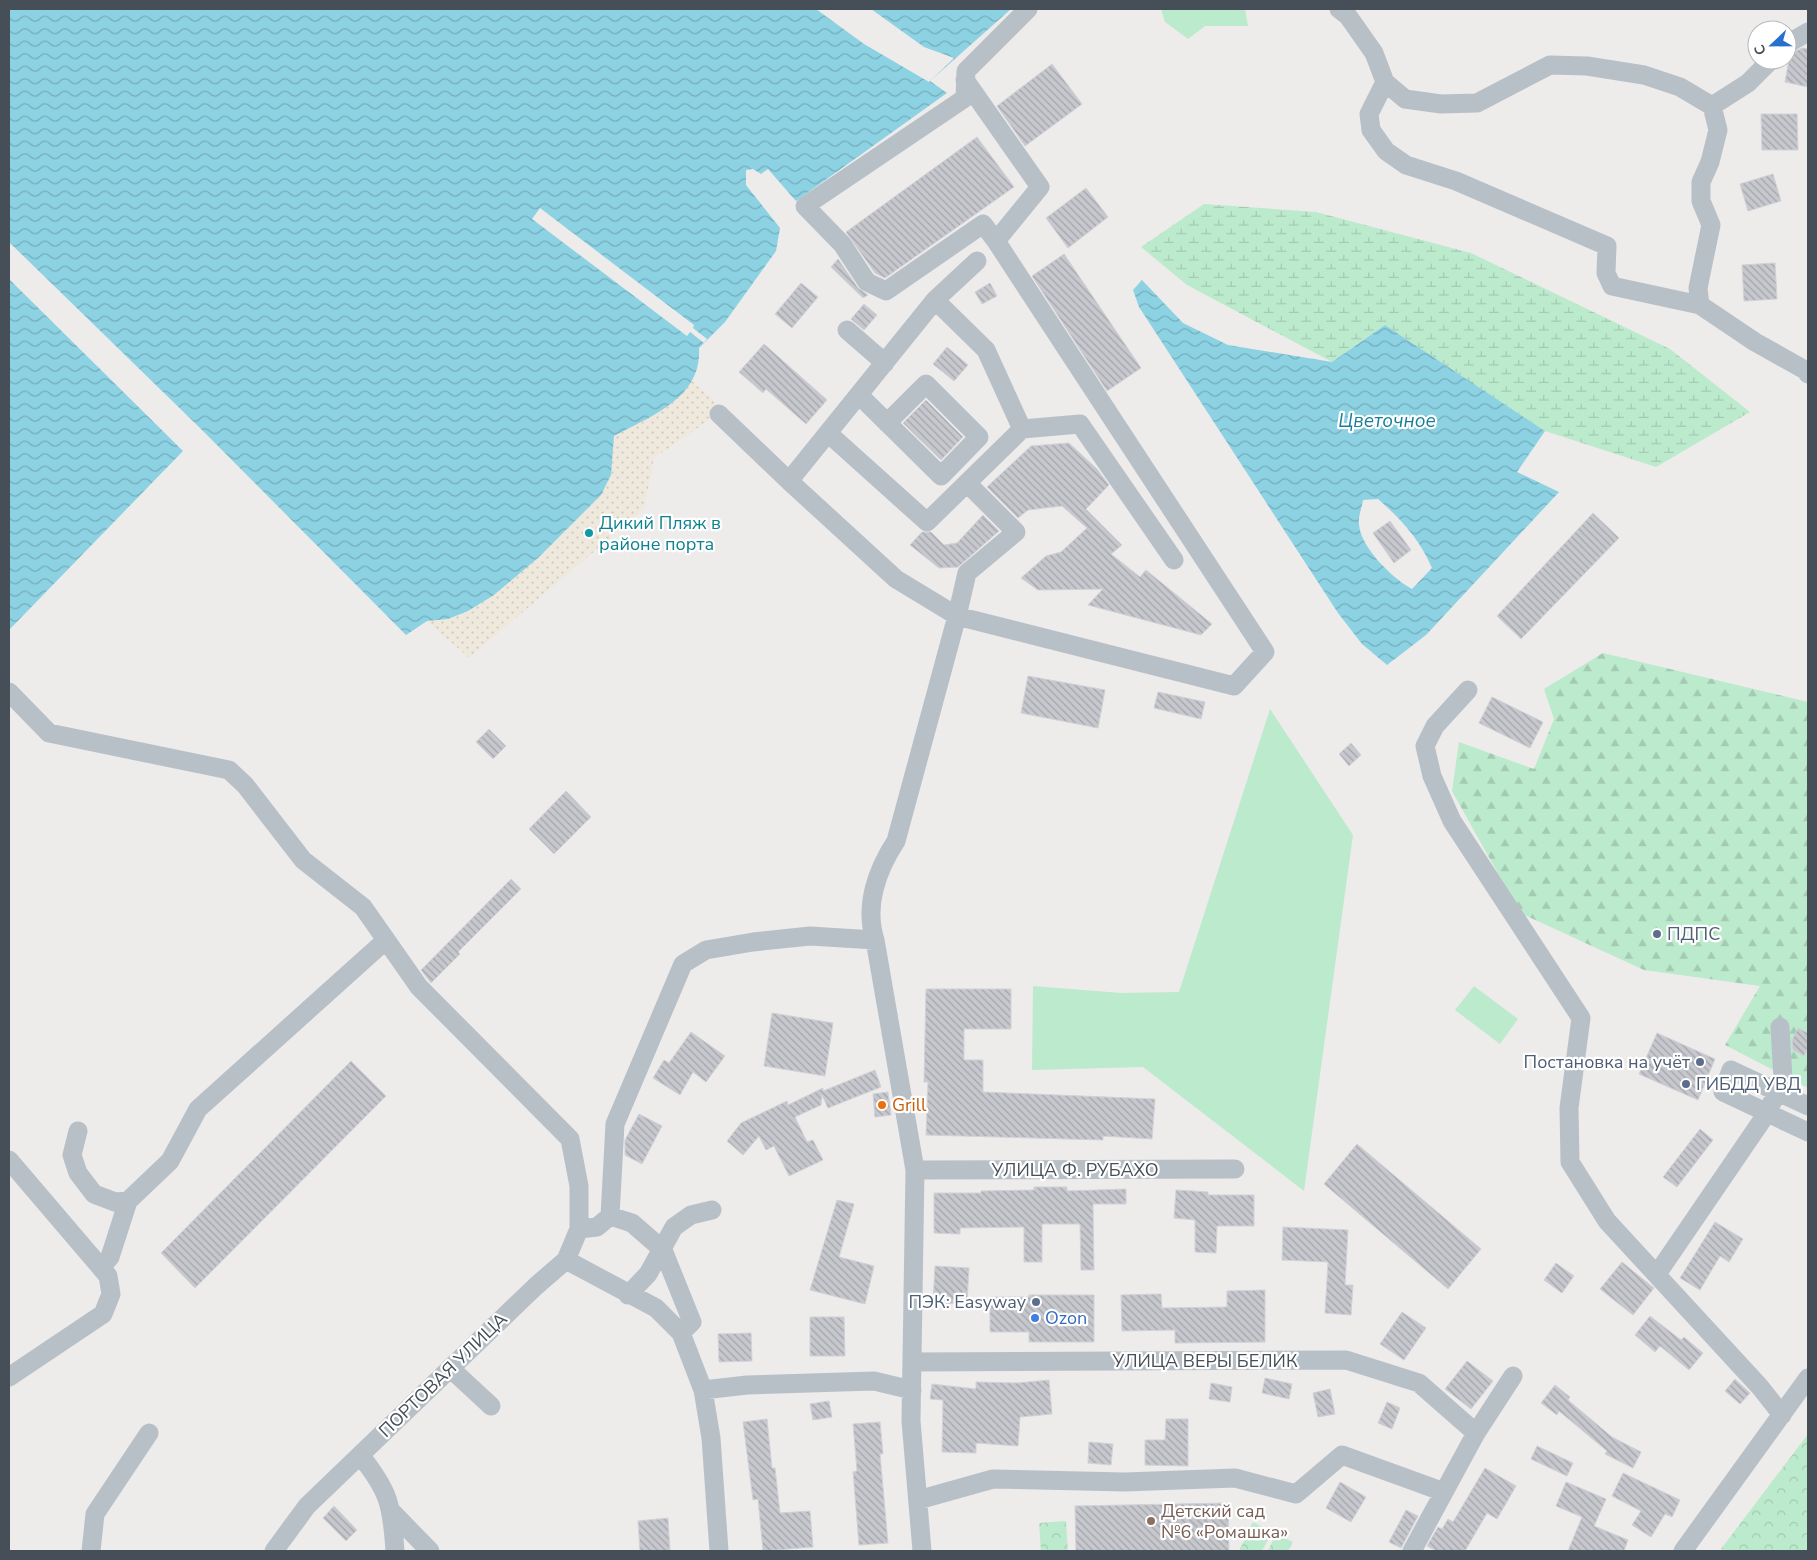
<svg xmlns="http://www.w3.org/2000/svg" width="1817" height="1560" font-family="'Nunito Sans',sans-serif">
  <defs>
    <pattern id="forest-firs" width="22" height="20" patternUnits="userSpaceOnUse" patternTransform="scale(1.25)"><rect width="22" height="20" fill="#bceacd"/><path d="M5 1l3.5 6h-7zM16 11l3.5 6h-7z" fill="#a3cab2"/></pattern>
    <pattern id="wetland-marsh" width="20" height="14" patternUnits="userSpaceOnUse" patternTransform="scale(1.25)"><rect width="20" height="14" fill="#bceacd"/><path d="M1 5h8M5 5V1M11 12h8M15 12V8" fill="none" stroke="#a3cab2"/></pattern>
    <pattern id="sand-dots" width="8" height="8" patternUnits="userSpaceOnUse" patternTransform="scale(1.25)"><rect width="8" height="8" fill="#efe9dd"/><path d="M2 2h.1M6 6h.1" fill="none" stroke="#cecac0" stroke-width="1.8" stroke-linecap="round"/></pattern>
    <pattern id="park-crowns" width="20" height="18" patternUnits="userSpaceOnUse" patternTransform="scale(1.25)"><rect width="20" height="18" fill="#bceacd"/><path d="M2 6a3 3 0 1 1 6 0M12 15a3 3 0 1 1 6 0" fill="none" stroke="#a3cab2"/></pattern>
    <pattern id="water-waves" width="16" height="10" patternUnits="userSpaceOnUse" patternTransform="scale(1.25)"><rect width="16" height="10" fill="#8cd2e3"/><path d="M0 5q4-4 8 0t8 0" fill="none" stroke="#74adbb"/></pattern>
    <pattern id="building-back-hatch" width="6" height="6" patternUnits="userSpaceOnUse" patternTransform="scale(1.25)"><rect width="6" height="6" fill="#c6c8ce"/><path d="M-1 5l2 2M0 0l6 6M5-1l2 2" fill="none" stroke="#a3a5aa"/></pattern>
  </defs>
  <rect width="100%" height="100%" fill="#eeebeb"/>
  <path fill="#bceacd" d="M1161,9H1245L1248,26H1205L1188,39L1165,22Z
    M1270,709L1353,835L1304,1191L1143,1067L1032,1070L1033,986L1121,993L1179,992Z
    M1474,986L1518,1019L1500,1044L1455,1010Z"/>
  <path fill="url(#forest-firs)" d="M1603,653L1808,702V1088L1725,1045L1760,986L1644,970L1520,913L1452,791L1459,742L1534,769L1554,719L1544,689Z"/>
  <path fill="url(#wetland-marsh)" d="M1204,204L1316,212L1471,253L1670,349L1750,412L1656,467L1545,431L1385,325L1332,362L1187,285L1141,247Z"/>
  <path fill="url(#sand-dots)" d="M692,381L724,410L654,458L644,509L469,658L427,621L468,611L539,557L601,495L614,436Z"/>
  <path fill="url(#park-crowns)" d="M1808,1434V1551H1724L1721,1549Z
    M1066,1521L1068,1551H1041L1039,1523Z
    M1253,1522L1272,1532L1262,1551H1239Z
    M1276,1534L1293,1542L1288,1551H1268Z"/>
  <path fill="url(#water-waves)" fill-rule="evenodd" d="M9,9H1011L930,81L947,93L796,201L768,169L761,174L753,169L746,170V185L780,228L776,251L725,322L699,348C702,398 651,416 614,436L611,475L601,495L539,557L494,595L468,611L448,619L427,621L406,635L201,429L9,242Z
    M9,279L183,451L9,630Z
    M1142,280L1183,323L1228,345L1332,362L1385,325L1545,431L1517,472L1559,492L1426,635L1387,665L1362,644L1338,613L1139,307L1133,290ZM1378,499C1401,519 1420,540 1432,568L1412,589C1393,579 1360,547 1359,524C1358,517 1362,507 1363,500Z"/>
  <path fill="#eeebeb" d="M816,9H871L924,47L954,58L929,82L864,44Z
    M540,208L694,325L693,328L707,339L704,343L690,332L687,336L532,219Z"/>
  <path fill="url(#building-back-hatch)" stroke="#d0d2d7" d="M1802,48L1808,49V87L1785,82L1790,54Z
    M1052,64L1082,104L1025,146L997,106Z
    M1761,114H1797L1798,150H1762Z
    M977,137L1014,187L885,278L875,273L846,232Z
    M1773,174L1781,201L1748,211L1740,184Z
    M1086,188L1108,217L1068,248L1046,218Z
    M1064,254L1141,368L1107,391L1032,276Z
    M838,259L858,288L868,295L863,298L831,267Z
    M1775,263L1777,299L1744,301L1742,265Z
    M801,283L818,297L792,328L775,314Z
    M990,283L997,296L982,304L975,292Z
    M864,304L877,315L864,330L851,319Z
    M764,344L827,400L806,424L766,389L763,393L739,372Z
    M947,347L968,365L954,381L933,364Z
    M926,400L963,437L941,460L903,423Z
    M1069,443L1097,469L1109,485L1086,509L1122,545L1111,554L1140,577L1146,570L1212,624L1201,635L1088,605L1103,589L1038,590L1021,578L1046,556L1061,552L1087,528L1062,506L1028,510L1018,518L987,487L1031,446Z
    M1593,513L1619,538L1521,639L1497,616Z
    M983,515L999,531L958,567L939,568L910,545L922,532H931L944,545L957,543Z
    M1390,521L1411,550L1394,563L1373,533Z
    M1028,676L1105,690L1098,728L1021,713Z
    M1158,692L1205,702L1201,719L1154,708Z
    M1492,697L1543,722L1530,748L1479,723Z
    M489,729L506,746L493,759L476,742Z
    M1351,743L1361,755L1349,766L1339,754Z
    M566,791L591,817L554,854L529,829Z
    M511,879L521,889L458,952L460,954L431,983L421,970Z
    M926,989H1011V1029H964V1060H983V1092L1155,1099L1152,1139L1103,1136V1140L926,1135L928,1082H924Z
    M772,1013L833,1023L825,1076L764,1066Z
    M1798,1028L1808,1033V1047L1804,1056L1793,1050L1792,1040Z
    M691,1032L725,1056L706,1082L693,1072L680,1095L653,1078L664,1060L669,1063Z
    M1657,1033L1715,1059L1698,1100L1639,1074Z
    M351,1061L386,1096L195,1288L161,1253Z
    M875,1070L881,1087L828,1108L822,1095L821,1105L795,1117L807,1142L813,1140L823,1160L789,1176L774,1146L766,1150L759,1136L743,1155L727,1141L741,1123L787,1101L788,1105L823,1088V1091Z
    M888,1092L891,1115L875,1117L873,1094Z
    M639,1114L662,1126L642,1164L625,1155V1140Z
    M1700,1129L1713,1140L1677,1187L1663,1177Z
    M1357,1144L1481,1249L1448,1289L1324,1184Z
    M1034,1187H1067V1191L1126,1189V1204H1093L1094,1270H1081L1080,1224H1042V1262H1024V1227L960,1228V1234L934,1233V1193H981V1191L1034,1190Z
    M1176,1190L1208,1192V1195H1254V1226H1217L1216,1253L1195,1252V1220L1174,1218Z
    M837,1200L854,1204L839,1257L874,1266L865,1304L810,1290Z
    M1715,1222L1743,1239L1729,1262L1720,1256L1700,1290L1680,1278Z
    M1283,1227L1348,1230L1345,1285H1353L1351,1315L1325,1313L1328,1262L1282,1260Z
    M1622,1262L1654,1288L1633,1315L1600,1289Z
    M1556,1263L1574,1276L1562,1293L1544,1280Z
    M935,1266L969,1268L967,1304L933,1303Z
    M1265,1290V1342L1175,1343V1330L1122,1331L1121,1295L1161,1294L1162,1308L1227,1307V1291Z
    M1029,1295H1094V1342H1029V1332H990V1297H1029Z
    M1402,1312L1426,1328L1404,1360L1380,1344Z
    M1650,1316L1681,1340L1684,1337L1703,1353L1689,1370L1660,1346L1655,1352L1635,1335Z
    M810,1317H844L845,1356H810Z
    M751,1333L752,1361L719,1362L718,1334Z
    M1467,1361L1493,1381L1471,1409L1445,1389Z
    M1265,1378L1292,1384L1289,1399L1262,1393Z
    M1735,1379L1750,1393L1740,1404L1725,1391Z
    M1049,1380L1052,1414L1020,1417L1018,1446L976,1443V1453L942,1452L943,1400L930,1399L932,1384L976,1389V1382L1017,1383Z
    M1211,1383L1232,1387L1230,1402L1209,1399Z
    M1555,1385L1570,1397L1568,1400L1612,1437L1641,1452L1633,1468L1605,1454L1607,1451L1559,1411L1557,1415L1541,1403Z
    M1330,1389L1335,1414L1318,1417L1313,1393Z
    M829,1401L832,1417L813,1420L810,1404Z
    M1387,1402L1400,1408L1392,1429L1378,1423Z
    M767,1419L772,1468H775L780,1513L810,1511L813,1547L763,1551L758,1499L753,1500L743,1422Z
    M1166,1419H1188V1466L1145,1465V1440H1165Z
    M880,1422L883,1454H880L888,1543L859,1545L853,1472L857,1471L853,1424Z
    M1089,1442L1113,1444L1111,1465L1088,1463Z
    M1537,1446L1573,1463L1567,1476L1531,1459Z
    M1485,1468L1516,1486L1497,1519L1487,1513L1465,1551H1437L1427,1546L1438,1527L1442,1529L1448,1519L1453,1522Z
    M1623,1473L1680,1500L1672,1517L1665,1514L1651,1537L1632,1525L1641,1511L1612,1496Z
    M1340,1482L1366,1497L1351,1522L1326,1508Z
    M1566,1482L1606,1499L1594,1526L1628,1540L1624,1551H1568L1582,1517L1556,1506Z
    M1228,1503L1229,1551H1076L1075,1506Z
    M334,1506L357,1530L346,1541L323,1518Z
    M1406,1510L1418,1516L1401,1548L1389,1542Z
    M668,1518L670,1551H640L638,1521Z"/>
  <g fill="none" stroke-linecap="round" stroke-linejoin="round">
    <path stroke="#b8c0c7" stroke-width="19" d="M1339,9L1348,16L1374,53L1385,82L1405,99L1441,104L1477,103L1550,65L1587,66L1644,75L1680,87L1712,106L1718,130L1710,162L1701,182V201L1711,225L1698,288L1700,305L1755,342L1805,370L1808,374
      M1787,44L1808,32
      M1385,82L1369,114L1371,130L1386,151L1406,165L1456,181L1607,246L1606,273L1612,286L1700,305
      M1712,106L1748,83L1771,60
      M996,241L983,224L886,291L867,282L842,244L805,206L965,98L966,71L1028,9
      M935,300L986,350L1022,429L1080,424L1174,560
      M847,330L885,363
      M859,395L941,476L979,437L926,384L887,423
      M719,414L789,481
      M829,434L927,522L1022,429
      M968,484L1016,532L967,573L957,616L896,579L789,481L935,300L977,261
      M1468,690L1435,726L1425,746L1432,776L1452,821L1581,1018L1569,1108L1570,1162L1607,1221L1760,1387L1782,1415
      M9,692L49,733L229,770L245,785L303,860L363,907L419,987L570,1139L579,1186V1229L566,1260L536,1286L307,1506L274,1551
      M1808,1106L1731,1070L1723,1092L1808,1132
      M78,1131L72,1155L78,1173L94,1194L115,1202L128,1201L170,1161L198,1109L386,940
      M9,1160L108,1276L111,1294L103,1314L9,1377
      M915,1170L1235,1169
      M610,1216L632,1223L663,1250L692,1322L681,1333
      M579,1229L597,1227L610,1216L615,1124L683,964L706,950L753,942L810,936L875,940
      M566,1260L656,1308L681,1333L703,1390L711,1438L719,1551
      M101,1268L110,1257L128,1201
      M1657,1274L1767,1113L1783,1079L1780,1027
      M628,1295L648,1274L674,1227L691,1215L712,1210
      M912,1362L1346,1360L1419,1383L1476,1433
      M450,1368L491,1406
      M703,1390L747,1385L874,1381L912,1390
      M360,1455C389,1491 392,1505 395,1551
      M918,1500L993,1479L1125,1482L1235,1478L1296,1494L1342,1455L1444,1492
      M392,1512L430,1551
      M91,1551L95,1514L149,1433
      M922,1551L911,1421L915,1170L875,940C864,906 877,870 896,841L957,616L1234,686L1265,652L996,241L1040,187L965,80
      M1412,1551L1476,1433L1513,1376
      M1683,1551L1808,1378"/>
  </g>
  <circle fill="#0f9aa8" stroke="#fff" stroke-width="2" cx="589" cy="533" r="5"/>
  <g fill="#5c6f8a" stroke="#fff" stroke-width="2">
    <circle cx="1657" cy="934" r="5"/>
    <circle cx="1700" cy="1062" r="5"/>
    <circle cx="1686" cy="1084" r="5"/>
    <circle cx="1036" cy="1302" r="5"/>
  </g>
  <circle fill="#e8710a" stroke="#fff" stroke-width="2" cx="882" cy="1105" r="5"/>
  <circle fill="#3f7fe0" stroke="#fff" stroke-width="2" cx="1035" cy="1318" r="5"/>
  <circle fill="#8d6e63" stroke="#fff" stroke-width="2" cx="1151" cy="1521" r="5"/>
  <g text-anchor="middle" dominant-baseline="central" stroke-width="4.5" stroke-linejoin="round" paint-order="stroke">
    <g font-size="18" fill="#0d838f" stroke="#fff" text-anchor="start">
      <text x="599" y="523">Дикий Пляж в<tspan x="599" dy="21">районе порта</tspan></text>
    </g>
    <g font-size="18" fill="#4e5e75" stroke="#fff" text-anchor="start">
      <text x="1667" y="934">ПДПС</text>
      <text x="1690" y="1062" text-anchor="end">Постановка на учёт</text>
      <text x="1696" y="1084">ГИБДД УВД</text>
      <text x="1026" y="1302" text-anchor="end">ПЭК: Easyway</text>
    </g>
    <g font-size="18" fill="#c56008" stroke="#fff" text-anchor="start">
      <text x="892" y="1105">Grill</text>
    </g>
    <g font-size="18" fill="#464f57" stroke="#fff">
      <text x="1075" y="1170">УЛИЦА Ф. РУБАХО</text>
      <text x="1205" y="1361">УЛИЦА ВЕРЫ БЕЛИК</text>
      <text transform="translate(443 1375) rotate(-44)">ПОРТОВАЯ УЛИЦА</text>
    </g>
    <g font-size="18" fill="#366cbe" stroke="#fff" text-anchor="start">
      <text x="1045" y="1318">Ozon</text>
    </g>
    <g font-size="18" fill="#785e54" stroke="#fff" text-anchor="start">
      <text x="1161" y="1511">Детский сад<tspan x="1161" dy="21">№6 «Ромашка»</tspan></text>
    </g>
    <g font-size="19" font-style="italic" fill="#187f98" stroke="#fff">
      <text x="1387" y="421">Цветочное</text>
    </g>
  </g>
  <rect width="1817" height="1560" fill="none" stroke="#464f57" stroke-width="20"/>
  <g transform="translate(1772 45) rotate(248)"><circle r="24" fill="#ffffff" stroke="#b5b9bc"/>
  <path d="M0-4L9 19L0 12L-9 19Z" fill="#2771cc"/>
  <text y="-8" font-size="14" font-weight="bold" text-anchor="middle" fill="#464f57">С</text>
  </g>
</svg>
